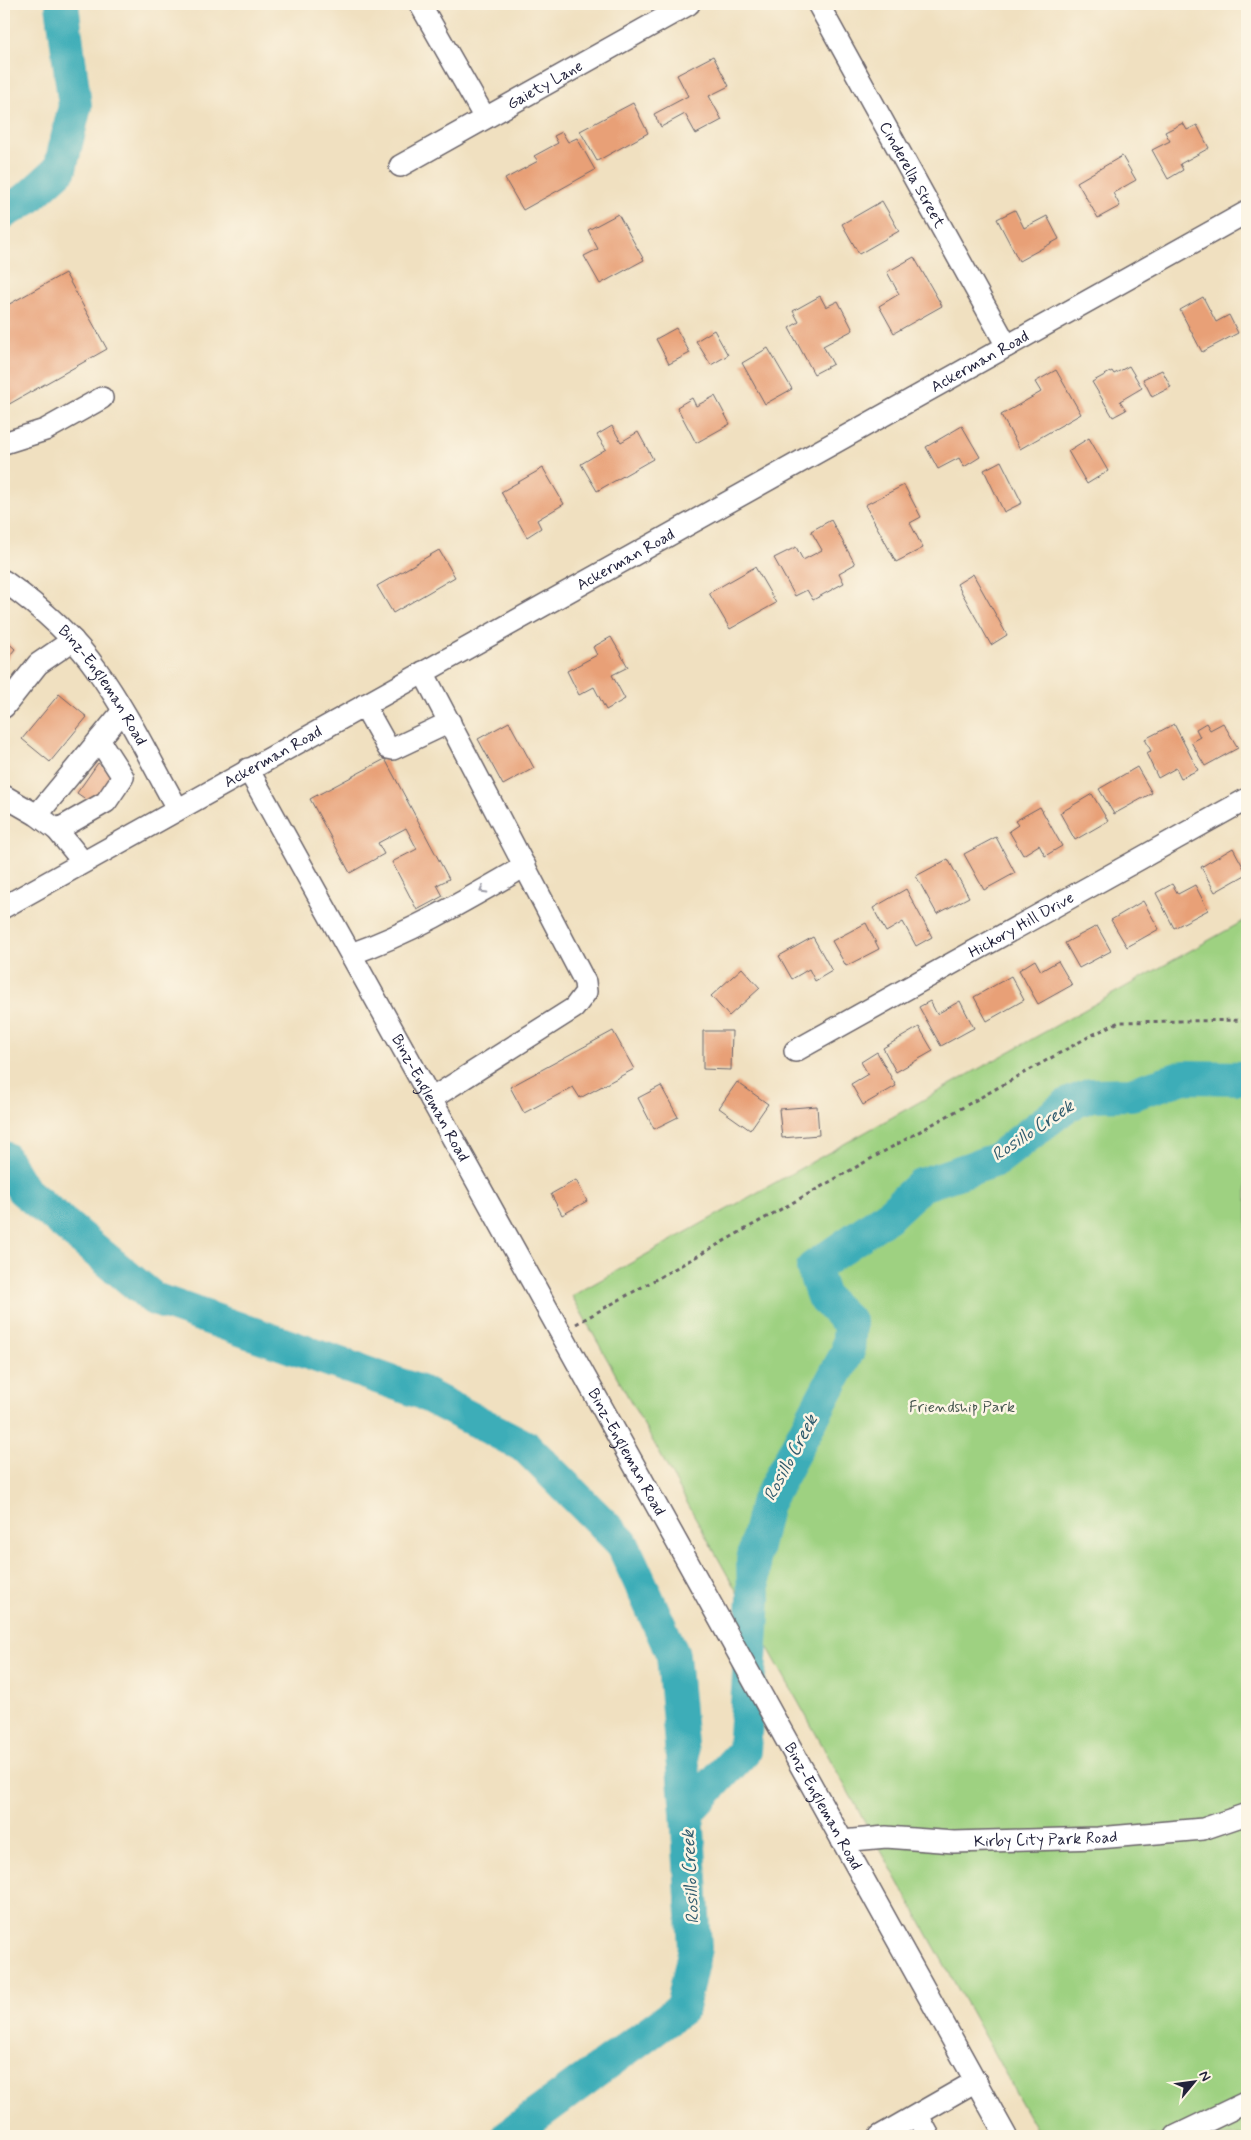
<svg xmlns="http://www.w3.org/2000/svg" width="1251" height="2140" font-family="Mynerve,sans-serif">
  <rect width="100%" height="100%" fill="#fcf5e5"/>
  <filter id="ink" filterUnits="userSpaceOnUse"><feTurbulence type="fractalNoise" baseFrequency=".02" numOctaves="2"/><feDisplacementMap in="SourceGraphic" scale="10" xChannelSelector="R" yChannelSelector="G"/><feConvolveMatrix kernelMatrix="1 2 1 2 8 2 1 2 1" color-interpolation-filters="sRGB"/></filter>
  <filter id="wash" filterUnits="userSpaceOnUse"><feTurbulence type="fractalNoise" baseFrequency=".0096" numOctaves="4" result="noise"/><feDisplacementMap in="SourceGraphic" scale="20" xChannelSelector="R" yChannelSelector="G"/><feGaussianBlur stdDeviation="1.12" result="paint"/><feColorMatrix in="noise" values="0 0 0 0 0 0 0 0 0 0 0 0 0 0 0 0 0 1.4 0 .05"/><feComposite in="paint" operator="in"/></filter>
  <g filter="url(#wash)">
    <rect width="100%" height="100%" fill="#f0e0c0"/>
    <path fill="#9ed181" stroke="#607a5e" d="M1247,919V2136H1040L572,1296Z"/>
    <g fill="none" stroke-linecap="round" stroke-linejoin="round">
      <path stroke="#3dadb8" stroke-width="34" d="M4,212L27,199L60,169L75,106L62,4
        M4,1158L23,1190L154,1299L420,1392L526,1447L622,1543L673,1655L687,1812
        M508,2136L682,2008L695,1948L687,1812L744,1751L754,1599L753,1560L766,1504L848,1351L850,1323L823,1297L813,1268L889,1215L921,1185L996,1160L1067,1105L1091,1095L1131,1094L1184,1077L1247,1078"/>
    </g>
    <g id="blocks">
      <path fill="#e8a077" d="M713,56L729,86L709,96L722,120L696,134L685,114L661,127L654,114L688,96L677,75Z
        M633,103L648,133L597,161L580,131Z
        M1183,123L1187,130L1197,125L1209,148L1180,164L1183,170L1168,179L1152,150L1170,141L1165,132Z
        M562,132L568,142L577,138L595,170L523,210L505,179L538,161L534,156L558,143L554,136Z
        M1122,156L1136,180L1113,193L1120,206L1098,218L1077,182Z
        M882,201L899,231L859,254L842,224Z
        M1015,210L1024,228L1047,216L1059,239L1019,261L997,219Z
        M618,214L644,260L600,284L584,256L598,249L588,230Z
        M914,257L942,306L894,333L879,306L899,294L887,272Z
        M65,273L107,349L4,407V307Z
        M820,296L826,307L838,301L853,330L823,346L833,364L814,374L789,328L799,322L793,311Z
        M1203,297L1216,322L1229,315L1238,333L1202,352L1180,310Z
        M676,328L690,353L669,364L656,339Z
        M714,330L728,355L711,365L696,341Z
        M768,348L792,389L765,404L742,363Z
        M1129,366L1142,388L1120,401L1126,410L1113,417L1092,382L1112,371L1114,374Z
        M1056,370L1081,414L1020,449L1001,415L1041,392L1035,382Z
        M1162,370L1171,387L1152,397L1143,379Z
        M715,396L730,424L696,443L677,407L692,398L696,406Z
        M612,426L621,442L638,432L653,459L597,491L581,464L606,449L597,435Z
        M962,426L980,457L964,467L959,458L938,469L926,447Z
        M1089,438L1108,471L1087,484L1068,451Z
        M1001,461L1022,503L1004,512L984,470Z
        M543,468L564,504L537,520L541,528L527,537L501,492Z
        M904,485L921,517L910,523L923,548L896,562L865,505Z
        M831,520L855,564L839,573L844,583L813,600L807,590L795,596L774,558L796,547L803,560L822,550L811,531Z
        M439,550L455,577L393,613L377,586Z
        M755,567L776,603L730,629L709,593Z
        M973,574L1007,635L991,645L957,584Z
        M611,637L628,667L612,675L625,699L606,710L594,687L579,695L567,671L597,655L593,647Z
        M4,639L15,649L4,663Z
        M59,694L87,717L50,762L22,739Z
        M509,722L534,768L503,785L478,739Z
        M1206,723L1210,730L1223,723L1238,748L1205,766L1191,742L1200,737L1196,729Z
        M1174,724L1198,770L1181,778L1176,768L1158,778L1146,753L1151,751L1145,739Z
        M385,759L449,879L437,885L443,896L417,910L392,862L417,849L406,828L378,843L384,854L350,873L310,799Z
        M98,763L115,775L94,805L77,793Z
        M1137,767L1152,793L1114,814L1099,789Z
        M1092,794L1108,821L1075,840L1060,813Z
        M1040,807L1062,846L1045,856L1039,845L1023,855L1009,831L1018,825L1015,821Z
        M996,837L1015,873L984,890L964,854Z
        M1233,848L1247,874L1215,892L1201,867Z
        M948,859L969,897L937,914L916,876Z
        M1172,884L1178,894L1195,885L1208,910L1174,928L1156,893Z
        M906,889L932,937L916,946L903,922L886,932L873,908Z
        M1143,901L1159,929L1127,947L1111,920Z
        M866,923L879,949L846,966L832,941Z
        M1097,926L1111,951L1079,968L1065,943Z
        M813,937L832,971L815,981L809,969L792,979L779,956Z
        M1035,960L1041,971L1058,961L1072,985L1038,1004L1019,970Z
        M742,968L760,988L729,1016L711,996Z
        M1011,976L1024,1000L987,1021L974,997Z
        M930,1001L937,1014L960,1001L974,1028L941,1046L919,1007Z
        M919,1027L933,1051L896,1072L883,1048Z
        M613,1031L634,1069L580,1098L573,1087L524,1113L510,1087Z
        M703,1031H732L731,1070L703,1069Z
        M877,1052L896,1086L863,1105L851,1084L868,1074L861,1062Z
        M737,1082L768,1104L750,1130L719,1108Z
        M661,1086L678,1117L654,1129L638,1098Z
        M817,1106L819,1135L782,1138L779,1109Z
        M576,1180L587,1201L562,1215L551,1194Z"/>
    </g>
  </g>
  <g filter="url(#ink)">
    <use href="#blocks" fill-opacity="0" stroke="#6a646a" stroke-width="1"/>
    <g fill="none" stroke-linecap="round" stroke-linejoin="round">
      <defs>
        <g id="minor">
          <path d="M420,4L485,118"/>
          <path id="s1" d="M818,4L1007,346"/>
          <path id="s2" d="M400,166L689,4"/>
          <path d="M4,443L45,430L102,398"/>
          <path id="s3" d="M4,581C39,606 72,634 97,670C128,713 151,762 177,808"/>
          <path d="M423,672L585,982L586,992L574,1008L431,1099"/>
          <path d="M364,705L388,748L393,749L450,722"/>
          <path d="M4,707L38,664L73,640"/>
          <path id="s4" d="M248,769L1006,2136"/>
          <path d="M4,796L37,815L57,830L83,862"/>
          <path d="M37,815L123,711"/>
          <path d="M57,830L106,802L123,777L99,740"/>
          <path id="s5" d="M4,907L1247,212"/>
          <path d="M351,954C413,932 468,899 525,866"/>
          <path id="s6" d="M795,1051L1247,799"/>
          <path id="s7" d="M842,1841L886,1837L954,1842L1098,1838L1203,1829L1247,1814"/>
          <path d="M918,2116L929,2136"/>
          <path d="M880,2136L976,2081"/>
          <path d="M1176,2136L1247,2102"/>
        </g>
      </defs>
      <use href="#minor" stroke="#6a646a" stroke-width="24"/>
      <path stroke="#6a646a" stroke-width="3" stroke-dasharray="4 4" stroke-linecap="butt" d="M576,1324L1090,1036L1119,1022L1247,1020"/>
      <use href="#minor" stroke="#fff" stroke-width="21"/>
    </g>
    <defs><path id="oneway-chevron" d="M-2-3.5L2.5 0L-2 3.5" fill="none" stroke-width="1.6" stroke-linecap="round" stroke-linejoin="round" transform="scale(1.25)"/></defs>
    <use stroke="#9c9ca7" href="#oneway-chevron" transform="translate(483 890) rotate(150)"/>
  </g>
  <g text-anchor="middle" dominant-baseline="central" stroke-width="5" stroke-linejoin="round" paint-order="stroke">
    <g font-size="16" fill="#22223b" stroke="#fcf5e5">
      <text stroke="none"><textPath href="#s2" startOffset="166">Gaiety Lane</textPath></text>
      <text stroke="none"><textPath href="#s1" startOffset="195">Cinderella Street</textPath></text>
      <text stroke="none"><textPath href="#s5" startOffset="1118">Ackerman Road</textPath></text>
      <text stroke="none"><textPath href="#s5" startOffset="712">Ackerman Road</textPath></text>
      <text stroke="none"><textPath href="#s3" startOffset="145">Binz-Engleman Road</textPath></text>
      <text stroke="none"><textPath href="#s5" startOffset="308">Ackerman Road</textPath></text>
      <text stroke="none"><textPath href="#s6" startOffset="259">Hickory Hill Drive</textPath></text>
      <text stroke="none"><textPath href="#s4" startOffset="376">Binz-Engleman Road</textPath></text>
      <text stroke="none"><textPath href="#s4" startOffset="781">Binz-Engleman Road</textPath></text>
      <text stroke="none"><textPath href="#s4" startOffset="1186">Binz-Engleman Road</textPath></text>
      <text stroke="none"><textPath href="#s7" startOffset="204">Kirby City Park Road</textPath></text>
    </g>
    <g font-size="16" fill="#475750" stroke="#fcf5e5">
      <text x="962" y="1407">Friendship Park</text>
    </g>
    <g font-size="18" font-style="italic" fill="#2d5a6d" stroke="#fcf5e5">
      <text transform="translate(1033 1131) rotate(-34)">Rosillo Creek</text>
      <text transform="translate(791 1458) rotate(-62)">Rosillo Creek</text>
      <text transform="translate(691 1877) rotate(-93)">Rosillo Creek</text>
    </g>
  </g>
  <rect width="1251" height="2140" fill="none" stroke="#fcf5e5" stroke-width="20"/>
  <g transform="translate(1194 2082) rotate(61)" stroke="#fcf5e5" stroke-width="4" paint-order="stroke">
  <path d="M0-4L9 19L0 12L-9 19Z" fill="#22223b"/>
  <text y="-8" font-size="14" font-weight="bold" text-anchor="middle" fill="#22223b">N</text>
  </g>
</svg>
